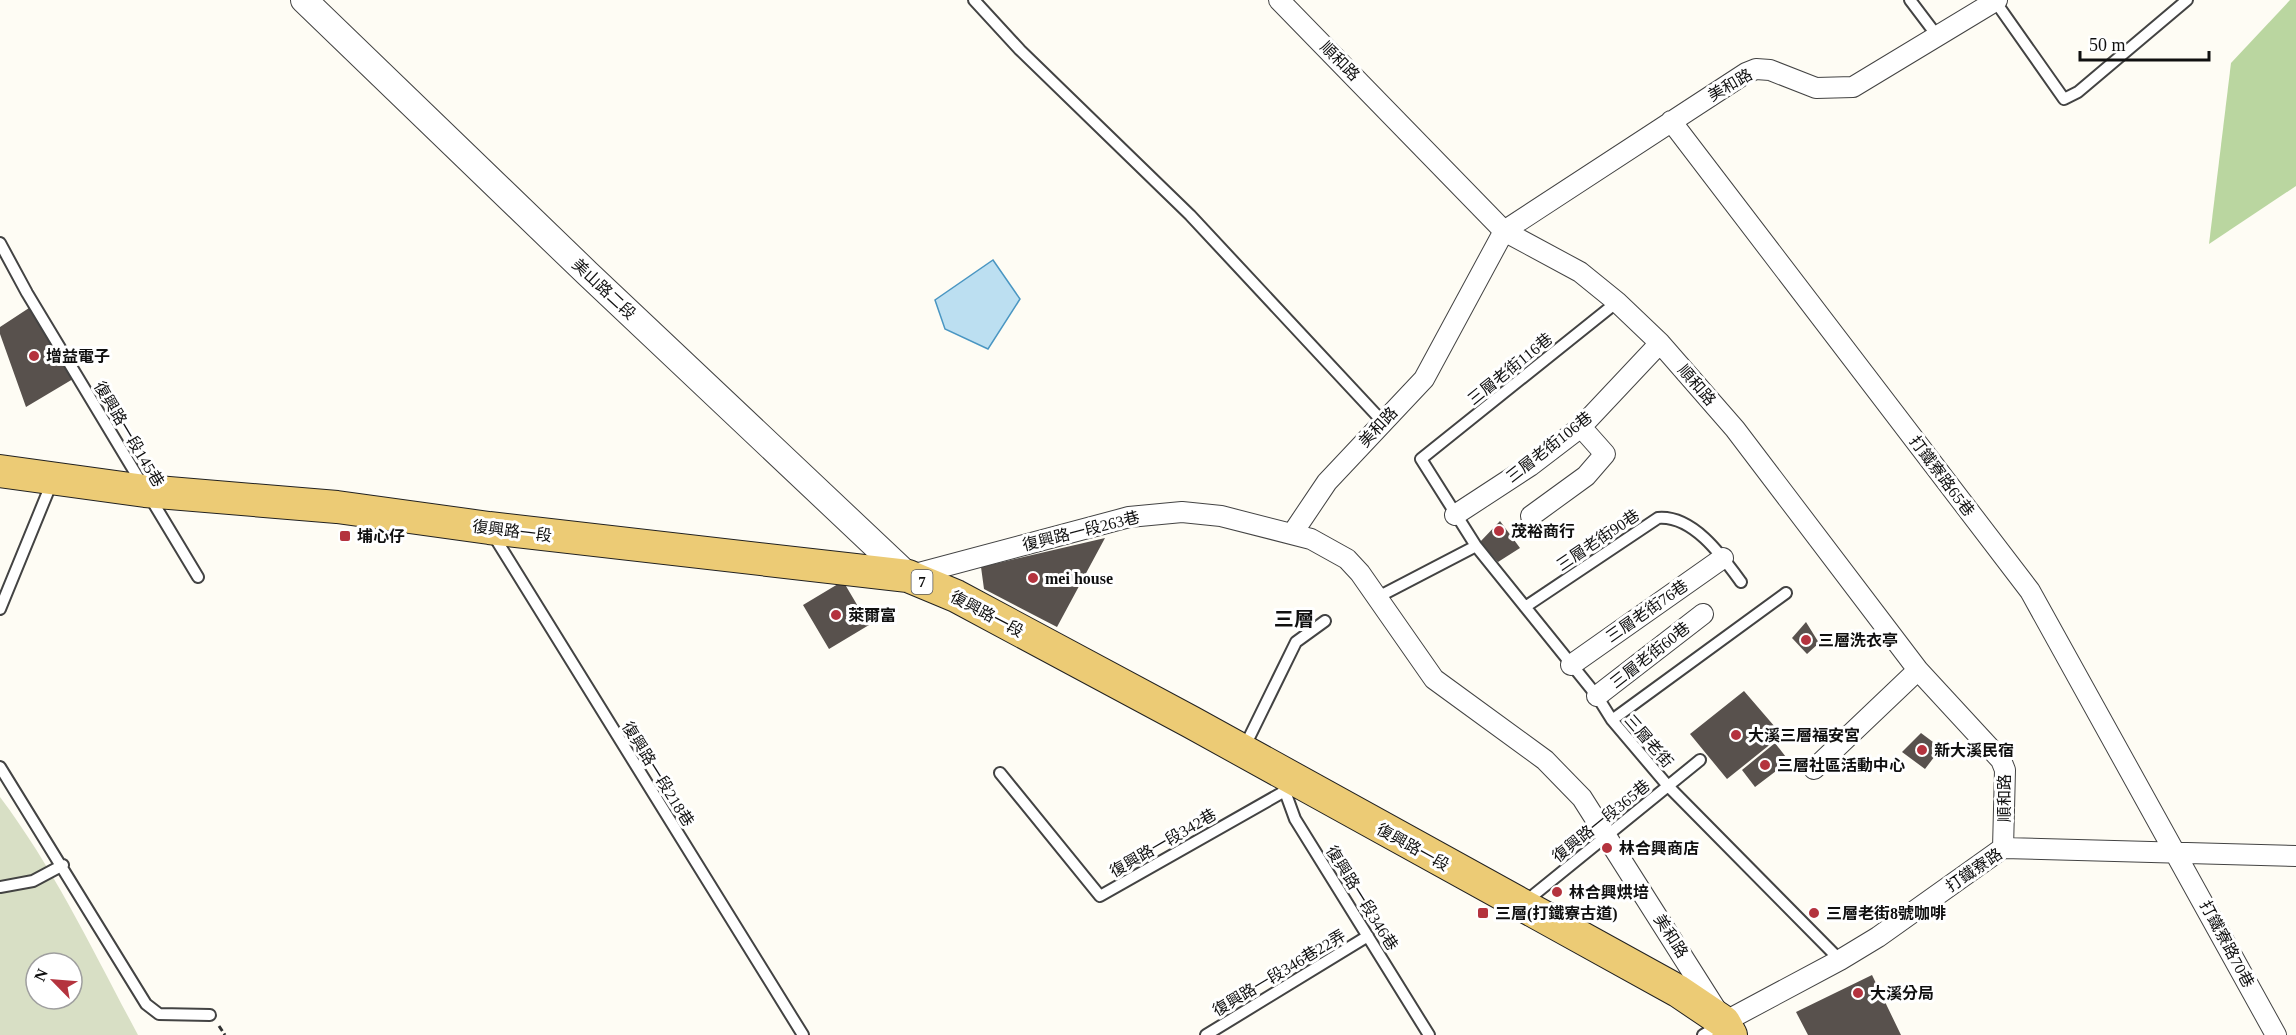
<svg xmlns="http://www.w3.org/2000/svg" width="2296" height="1035" font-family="'Times New Roman','Noto Sans TC',serif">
  <rect width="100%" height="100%" fill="#fefcf4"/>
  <path fill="#bad6a0" d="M2290,0H2296V186L2209,244L2231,63Z"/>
  <path fill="#d8dfc5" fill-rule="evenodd" d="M0,797C55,870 95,955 138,1035H0ZM36,963H72V999H36Z"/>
  <path fill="#bcdff1" stroke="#4a96c2" stroke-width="1.5" d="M993,260L1020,299L988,349L945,329L935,300Z"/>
  <path fill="#58514d" d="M29,308L73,379L26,407L0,334V327Z
    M1500,521L1520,548L1498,562L1480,542Z
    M1105,538L1057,627L984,589L981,567Z
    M843,581L869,625L829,649L803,605Z
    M1806,622L1819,643L1807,654L1792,638Z
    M1744,691L1782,735L1727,779L1690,734Z
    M1921,733L1941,748L1925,769L1902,752Z
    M1775,743L1789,761L1755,787L1742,770Z
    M1872,975L1901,1035H1808L1796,1012Z"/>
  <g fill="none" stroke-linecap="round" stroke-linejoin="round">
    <defs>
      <path id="service" d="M974,0L1020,50L1190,215L1383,422
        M1910,0L1938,37
        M1995,1L2064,99L2078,92L2187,0
        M0,243L27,293L198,577
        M1617,302L1421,459L1476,546L1597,696L1612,720L1668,786L1840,960
        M492,533L803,1035
        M1378,597L1476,546
        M1525,607L1658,518C1693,515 1722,556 1741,582
        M0,609L52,482
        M1612,720L1786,593
        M1244,748L1296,642L1325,621
        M0,767L146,1004L159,1014L210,1015
        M1000,773L1100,896L1285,791
        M1283,786L1295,819L1429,1035
        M0,887L33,881L63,865
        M1525,902L1700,760
        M1206,1035L1368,936
        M1703,1035L1721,1024"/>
      <path id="minor" d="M1279,0L1504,231L1580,272L1617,302L1660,343L1735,429L1918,670L2001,760L2005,770L2003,848
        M1671,121L2030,591L2276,1035
        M1455,515L1530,466L1581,427L1660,343
        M1531,516L1586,476L1605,454L1581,427
        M1292,534L1327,482L1424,379L1504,231L1746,73L1756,69L1770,70L1816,88L1853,87L1997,0
        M908,576L1129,517L1182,512L1221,516L1311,539L1347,559L1360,573L1434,679L1545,760L1582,798L1724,1022L1840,960L1878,937L2003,848L2296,856
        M1571,665L1723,558
        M1597,696L1703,614
        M1814,769L1918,670"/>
      <path id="tertiary" d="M304,0L587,273L908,576"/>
      <path id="primary" d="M0,471L145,491L337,507L489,528L908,576L956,596L1191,722L1678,991L1724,1022L1731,1035"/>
    </defs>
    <use href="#service" stroke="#434343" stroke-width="14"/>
    <use href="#minor" stroke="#434343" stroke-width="22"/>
    <use href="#tertiary" stroke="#434343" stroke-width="28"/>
    <use href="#primary" stroke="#212121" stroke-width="34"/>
    <path stroke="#323232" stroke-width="3" stroke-dasharray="6 3" stroke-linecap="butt" d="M219,1026L225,1035"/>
    <use href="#service" stroke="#fff" stroke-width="10"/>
    <use href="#minor" stroke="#fff" stroke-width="20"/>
    <use href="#tertiary" stroke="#fff" stroke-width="26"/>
    <use href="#primary" stroke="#eccb75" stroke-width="32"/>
  </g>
  <g fill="#b4333e" stroke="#fff" stroke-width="2">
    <circle cx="34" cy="356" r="6"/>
    <circle cx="1499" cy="531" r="6"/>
    <rect x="339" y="530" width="12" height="12" rx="3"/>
    <circle cx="1033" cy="578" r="6"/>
    <circle cx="836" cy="615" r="6"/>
    <circle cx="1806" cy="640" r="6"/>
    <circle cx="1736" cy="735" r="6"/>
    <circle cx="1922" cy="750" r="6"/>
    <circle cx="1765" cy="765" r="6"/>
    <circle cx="1607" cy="848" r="6"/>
    <circle cx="1557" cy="892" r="6"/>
    <rect x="1477" y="907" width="12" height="12" rx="3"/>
    <circle cx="1814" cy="913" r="6"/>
    <circle cx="1858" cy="993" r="6"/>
  </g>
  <g text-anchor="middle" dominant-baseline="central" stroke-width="6" stroke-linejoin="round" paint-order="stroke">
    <rect fill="#fff" stroke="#585858" stroke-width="1.5" x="911.5" y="570" width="21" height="24" rx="4.5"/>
    <g font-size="15" font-weight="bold" fill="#101010">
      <text x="922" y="582">7</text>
    </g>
    <g font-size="16" fill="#101010" stroke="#fff">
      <text transform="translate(1340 61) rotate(45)">順和路</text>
      <text transform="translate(1730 85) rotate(-30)">美和路</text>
      <text transform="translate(604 289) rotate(43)">美山路二段</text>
      <text transform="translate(1510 369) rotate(-39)">三層老街116巷</text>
      <text transform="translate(1697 385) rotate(49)">順和路</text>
      <text transform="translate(1378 427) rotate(-47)">美和路</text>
      <text transform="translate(129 434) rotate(59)">復興路一段145巷</text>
      <text transform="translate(1549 447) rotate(-38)">三層老街106巷</text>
      <text transform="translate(1942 476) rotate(53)">打鐵寮路65巷</text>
      <text transform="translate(512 531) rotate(7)">復興路一段</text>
      <text transform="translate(1081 531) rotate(-14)">復興路一段263巷</text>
      <text transform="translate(1598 540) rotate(-34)">三層老街90巷</text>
      <text transform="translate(1647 611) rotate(-35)">三層老街76巷</text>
      <text transform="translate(987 614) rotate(28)">復興路一段</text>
      <text transform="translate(1650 655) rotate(-38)">三層老街60巷</text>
      <text transform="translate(1649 741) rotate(49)">三層老街</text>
      <text transform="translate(658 774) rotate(58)">復興路一段218巷</text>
      <text transform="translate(2004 798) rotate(-90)">順和路</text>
      <text transform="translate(1601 821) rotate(-39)">復興路一段365巷</text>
      <text transform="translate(1163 843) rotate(-30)">復興路一段342巷</text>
      <text transform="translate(1413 847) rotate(29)">復興路一段</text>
      <text transform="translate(1974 870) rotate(-34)">打鐵寮路</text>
      <text transform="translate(1362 898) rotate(58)">復興路一段346巷</text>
      <text transform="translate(1671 936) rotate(57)">美和路</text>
      <text transform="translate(2227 944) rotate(62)">打鐵寮路70巷</text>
      <text transform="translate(1279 973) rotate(-31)">復興路一段346巷22弄</text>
    </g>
    <g font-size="16" font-weight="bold" fill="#101010" stroke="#fff" text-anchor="start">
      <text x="46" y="356">增益電子</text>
      <text x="1511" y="531">茂裕商行</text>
      <text x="357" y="536">埔心仔</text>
      <text x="1045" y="578">mei house</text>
      <text x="848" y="615">萊爾富</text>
      <text x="1818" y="640">三層洗衣亭</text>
      <text x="1748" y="735">大溪三層福安宮</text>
      <text x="1934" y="750">新大溪民宿</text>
      <text x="1777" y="765">三層社區活動中心</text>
      <text x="1619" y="848">林合興商店</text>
      <text x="1569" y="892">林合興烘培</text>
      <text x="1495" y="913">三層(打鐵寮古道)</text>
      <text x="1826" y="913">三層老街8號咖啡</text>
      <text x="1870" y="993">大溪分局</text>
    </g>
    <g font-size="20" font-weight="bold" fill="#101010" stroke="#fff">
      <text x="1294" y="619">三層</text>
    </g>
  </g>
  <g transform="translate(54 981) rotate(295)"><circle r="28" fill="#ffffff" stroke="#9f9f9f" stroke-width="1.5"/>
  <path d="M0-4.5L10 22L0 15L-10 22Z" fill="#b4333e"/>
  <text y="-9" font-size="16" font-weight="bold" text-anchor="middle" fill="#101010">N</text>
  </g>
  <path d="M2080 51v9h129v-9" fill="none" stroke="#101010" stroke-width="3"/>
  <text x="2089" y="51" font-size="18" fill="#101010" stroke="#ffffff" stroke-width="4.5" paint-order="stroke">50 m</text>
</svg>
